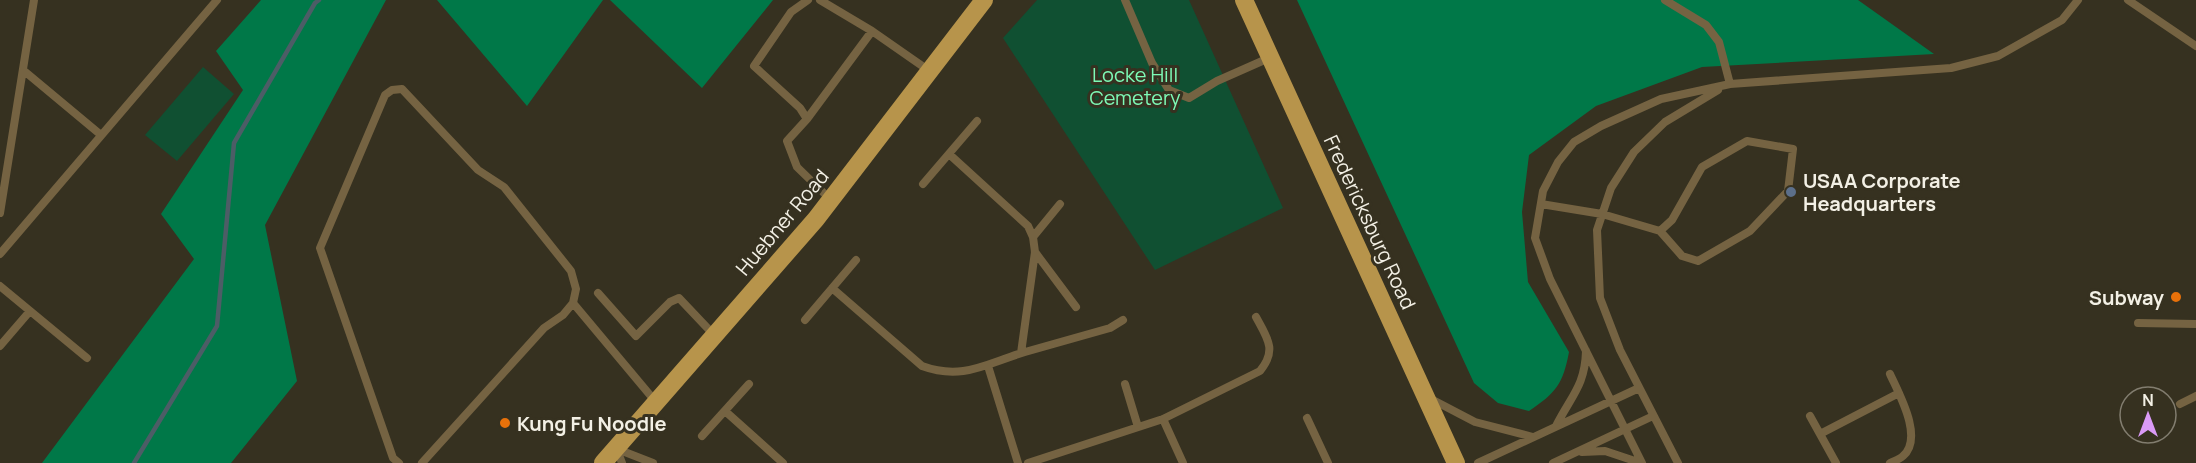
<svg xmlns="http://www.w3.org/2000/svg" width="2196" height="463" font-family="Manrope,sans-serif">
  <rect width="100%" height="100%" fill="#363120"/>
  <path fill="#105032" d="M1037,0H1189L1283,208L1155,270L1003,38Z
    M203,67L234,94L177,161L145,135Z"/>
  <path fill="#007848" d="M261,0H386L265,225L297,381L231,463H42L194,259L161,214L243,90L216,51Z
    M437,0H603L527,106Z
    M610,0H773L702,88Z
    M1297,0H1858L1934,54L1702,67L1596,106L1529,155L1522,212L1528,282L1569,352C1563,384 1556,393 1529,411L1498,403L1474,383Z"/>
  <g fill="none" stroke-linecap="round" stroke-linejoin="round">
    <path stroke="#4c5d66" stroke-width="4.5" d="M134,463L217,326L234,143L315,3L319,0"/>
    <path stroke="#756342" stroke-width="8" d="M808,0L791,12L754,66L800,108L807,119L787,141L797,167L831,200
      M820,0L872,31L928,70
      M1125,0L1152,63L1169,90L1189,98L1217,81L1269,58
      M1665,0L1706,25L1719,42L1730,84
      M2128,0L2196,46
      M23,70L101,135
      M807,119L872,31
      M949,154L1028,226L1033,237L1035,252L1021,353
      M923,184L977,121
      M1541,204L1602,214L1660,231L1682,256L1698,261L1750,231L1788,191L1793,149L1747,141L1702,167L1672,220L1660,231
      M0,213L34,0
      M1033,237L1060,204
      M1035,252L1076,307
      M0,254L217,0
      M0,286L87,358
      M832,288L922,366C963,381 987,363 1025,352C1053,344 1081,336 1110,328L1123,320
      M598,293L636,336L670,302L679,298L714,335
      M573,303L655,401
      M805,320L856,260
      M2138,323L2196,324
      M0,346L30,311
      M988,366L1018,463
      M1890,374C1899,394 1924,438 1903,456C1900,459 1894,461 1890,463
      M1125,384L1138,427
      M1431,399L1475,422L1533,437
      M2180,404L2196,396
      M725,411L783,463
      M1810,416L1836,463
      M1307,418L1328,463
      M1163,419L1183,463
      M1556,426C1571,396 1585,386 1586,351
      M1820,434L1899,393
      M702,436L749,384
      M617,449L653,463
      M617,450L622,463
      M1582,452L1605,451L1641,463
      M399,463L393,458L320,248L385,95L392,90L402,89L478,170L504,187L571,271L576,289L573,303L563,315L544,328L422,463
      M1028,463L1163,419L1260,371C1277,350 1268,339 1256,317
      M1478,463L1639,388
      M1553,463L1653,416
      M1642,463L1550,279L1535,238L1543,191L1558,162L1574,142L1601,126L1661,99L1730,84L1951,68L1998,56L2062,20L2078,0
      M1678,463L1620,350L1600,298L1597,230L1611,188L1634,152L1665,122L1718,90"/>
    <path stroke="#b7944b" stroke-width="18" d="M1244,0L1456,463
      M603,463L816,219L984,0"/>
  </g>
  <circle fill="#5c6f8a" stroke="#363120" stroke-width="2" cx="1791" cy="192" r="6"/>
  <g fill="#e8710a" stroke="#363120" stroke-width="2">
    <circle cx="2176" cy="297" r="6"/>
    <circle cx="505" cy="423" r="6"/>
  </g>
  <g text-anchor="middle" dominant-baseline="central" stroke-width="6" stroke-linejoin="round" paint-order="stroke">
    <g font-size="20" fill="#7dfab6" stroke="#363120">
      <text x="1135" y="74">Locke Hill<tspan x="1135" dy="23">Cemetery</tspan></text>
    </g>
    <g font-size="20" font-weight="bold" fill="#f3f0e5" stroke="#363120" text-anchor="start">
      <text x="1803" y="180">USAA Corporate<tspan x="1803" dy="23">Headquarters</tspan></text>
      <text x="2164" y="297" text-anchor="end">Subway</text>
      <text x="517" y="423">Kung Fu Noodle</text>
    </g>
    <g font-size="20" fill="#f3f0e5" stroke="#363120">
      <text transform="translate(782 222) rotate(-50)">Huebner Road</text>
      <text transform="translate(1370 222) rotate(65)">Fredericksburg Road</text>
    </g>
  </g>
  <g transform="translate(2148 415)"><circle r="28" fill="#363120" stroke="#827d6f" stroke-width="1.5"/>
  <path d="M0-4.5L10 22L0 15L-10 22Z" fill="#da9af6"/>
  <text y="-9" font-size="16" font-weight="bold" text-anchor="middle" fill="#f3f0e5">N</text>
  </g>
</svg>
